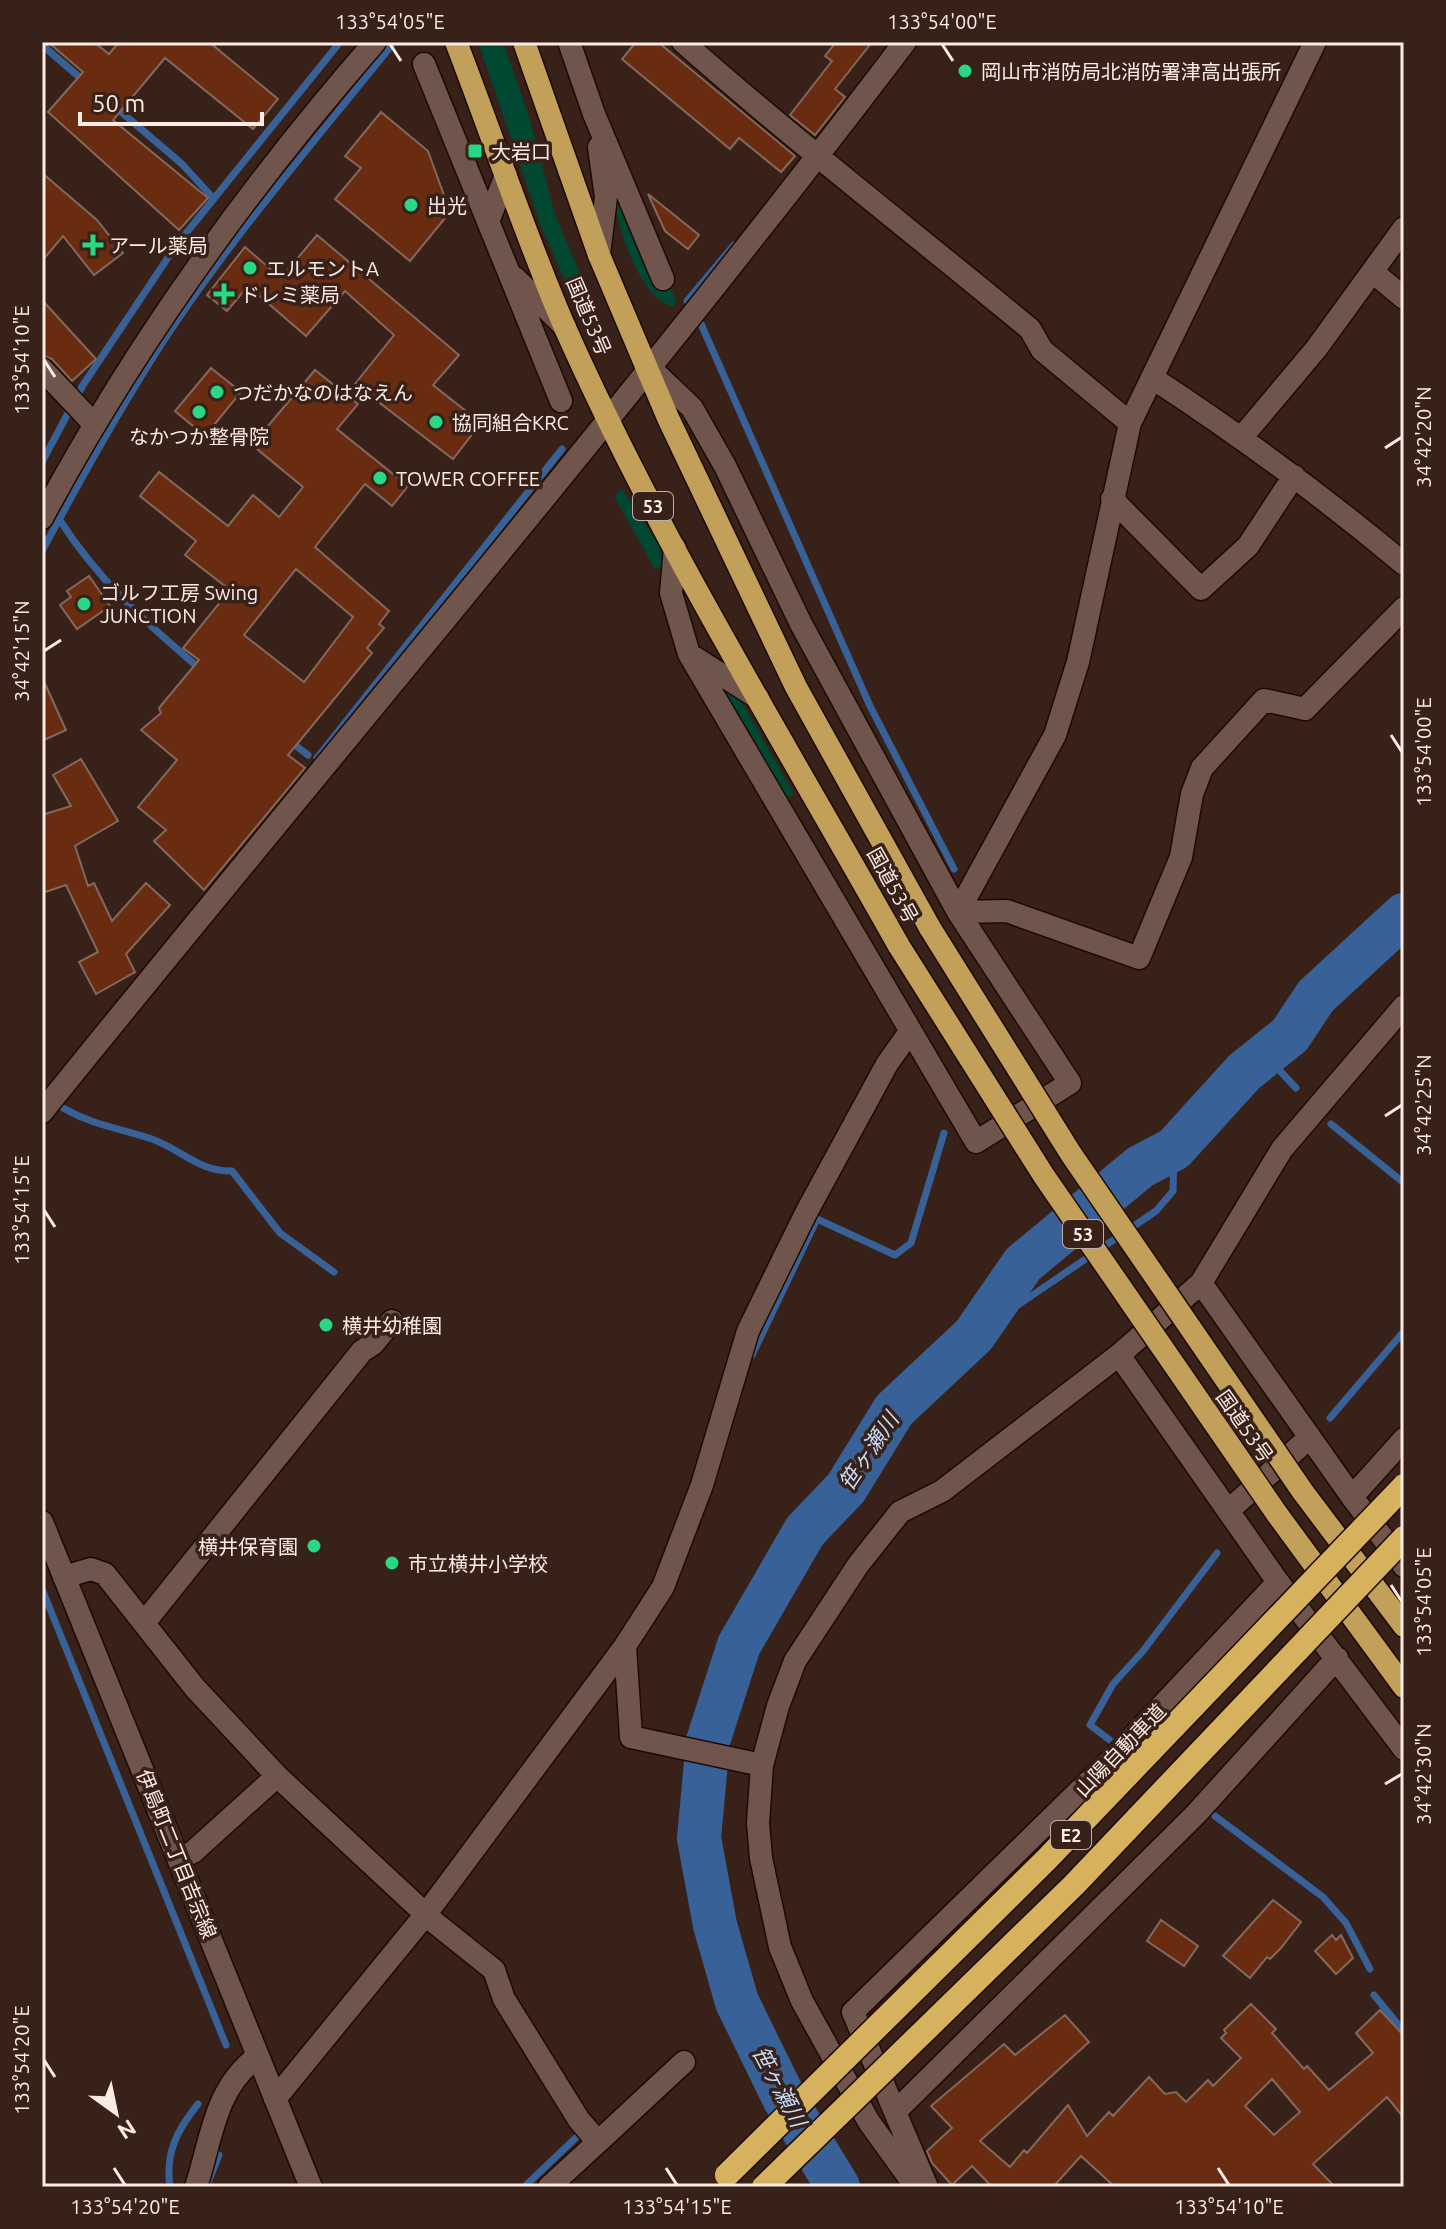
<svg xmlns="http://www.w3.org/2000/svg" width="1446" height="2229" font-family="Ubuntu,'Noto Sans JP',sans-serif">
  <rect width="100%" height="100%" fill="#382119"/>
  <path fill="#004831" d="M478,42H503L530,120L555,215L600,320L598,327L591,331L585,327L541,226Z
    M610,181L656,290L669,285L676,300L674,307C635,297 615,216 610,181Z
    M621,488L660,546L662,566L655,569L615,498Z
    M711,679L740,699L794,794L780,803Z"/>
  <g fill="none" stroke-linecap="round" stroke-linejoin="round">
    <path stroke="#386297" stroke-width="7" d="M42,45L85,82
      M113,105L182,164L214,199
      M687,301L734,245
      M701,324L870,706L954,869
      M42,462L83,385L175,247L340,42
      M59,519C99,581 144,621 200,669
      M42,551C81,479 120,408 164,340C232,237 314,142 391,46
      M291,742L308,755
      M317,758L562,449
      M1265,1055L1296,1088
      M63,1108C94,1126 120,1128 152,1139C182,1150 199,1172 232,1171L280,1233L334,1272
      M1331,1124L1404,1183
      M974,1335L1156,1211L1173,1191L1174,1149
      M752,1355L817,1219L895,1255L911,1243L944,1133
      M1330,1418L1404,1331
      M42,1589L226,2045
      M1115,1744L1090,1725L1113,1684L1143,1651L1217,1553
      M1215,1816L1323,1897L1346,1923L1370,1969
      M1374,1995L1404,2032
      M207,2185L219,2155
      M170,2187C165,2153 177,2130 198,2104
      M524,2187L583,2131"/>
    <path stroke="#386297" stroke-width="44" d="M838,2187L784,2098L737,2002L715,1925L699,1838L708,1741L739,1645L805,1531L846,1488L894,1410L974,1335L1023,1264L1140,1167L1174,1149L1244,1072L1290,1035L1316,996L1404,915"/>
  </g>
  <path fill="#6a2c11" stroke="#83685e" stroke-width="2" fill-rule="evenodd" d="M48,42H94L109,54L119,42H209L278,99L253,129L165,58L113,120L208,198L179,230L48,112L83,72Z
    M636,42H658L795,156L781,172L739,138L730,149L622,59Z
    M836,42H872L835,89L845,97L815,135L790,115L832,61L825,56Z
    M381,112L428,151L450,212L410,261L335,199L361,168L345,156Z
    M42,173L97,220L123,253L94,275L63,236L42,261Z
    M648,194L699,235L688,249L665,231Z
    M317,235L459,355L433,385L481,423L453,459L355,384L394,335L345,291L306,336L248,286L227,311L207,295L245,247L281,278Z
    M42,300L96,359L72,381L52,359L42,355Z
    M211,368L241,392L205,436L175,411Z
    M315,370L358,404L337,429L408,486L392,506L365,484L315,547L389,611L379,624L384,628L367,648L372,653L288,755L305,768L204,890L154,841L166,830L138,807L177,760L141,730L161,713L159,708L199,660L183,648L230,590L185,555L196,541L140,496L159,472L228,526L253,495L279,517L303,487L252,445ZM296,569L353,617L304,682L244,635Z
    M89,576L110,606L77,629L60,605L71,597L67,591Z
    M42,677L66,730L42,741Z
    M81,759L118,821L75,846L88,886L94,883L112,921L146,883L170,905L126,954L135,972L96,994L79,962L98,952L66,885L42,893V815L71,806L53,775Z
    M1273,1900L1301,1922L1281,1948L1270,1959L1267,1957L1250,1978L1223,1956Z
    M1161,1920L1198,1946L1184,1966L1147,1941Z
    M1332,1935L1336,1940L1341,1935L1353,1958L1336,1974L1315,1951Z
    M1251,2004L1276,2029L1272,2033L1304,2069L1307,2066L1329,2090L1373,2053L1356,2033L1380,2010L1404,2036V2118L1387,2097L1313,2164L1335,2187H1115L1081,2156L1053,2187H992L972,2166L952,2185L932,2163L927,2151L952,2128L931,2106L1004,2044L1015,2055L1065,2015L1089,2042L980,2141L1010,2167L1024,2150L1027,2153L1068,2105L1087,2136L1109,2112L1113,2116L1149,2077L1165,2094L1176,2092L1186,2102L1208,2080L1213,2086L1241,2058L1221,2038L1226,2033L1224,2030ZM1272,2079L1300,2112L1274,2135L1245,2106Z"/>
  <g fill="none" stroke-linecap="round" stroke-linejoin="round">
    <defs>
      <path id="minor" d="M569,42L594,114L663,279
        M683,42C795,141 914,233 1030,329L1042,350L1130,423
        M424,64L561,401
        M599,147L606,197L599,255
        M488,222L506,175
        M1374,273L1404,298
        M515,278L565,327
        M649,367L692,408L725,466L801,624L958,912L1007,911L1139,958L1181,857L1192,794L1202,768L1264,700L1305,709L1404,608
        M42,369L93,423
        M1154,379C1241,436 1324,497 1404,564
        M1242,437L1316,349L1404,228
        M1112,499L1201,589L1248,546L1294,476
        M675,548L671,593L689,654L976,1142L1070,1083L958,912L1055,735L1078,662L1130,423L1315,42
        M692,656L758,698
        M42,1112C330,755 628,407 905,42
        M1201,1283L1352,1497
        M1119,1355L1278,1582L1404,1749
        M1404,1439L1352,1497L1404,1566
        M1228,1511L1310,1437
        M64,1577L91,1569L105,1574L195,1688L277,1776L434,1922L494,1970L504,1999L579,2120L598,2142L549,2187
        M144,1623L362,1351L373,1344L392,1321
        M625,1646L631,1737L762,1765
        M180,1858L193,1852L277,1776
        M275,2099L426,1914L625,1646L663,1587L702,1485L748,1331L806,1213L887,1064L909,1033
        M895,2112L853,2012L1113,1758L1278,1582
        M598,2142L684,2062
        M196,2187C212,2138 214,2089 258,2056
        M916,2187L869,2122L802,2001L780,1947L761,1858L758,1823L762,1765L778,1706L795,1661L858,1565L900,1512L942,1491L1119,1355L1201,1283L1282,1149L1404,1006
        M927,2187L895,2112L1196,1814L1337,1658"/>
      <path id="tertiary" d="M42,518C134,346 247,189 375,42
        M42,1522L311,2187"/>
      <path id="trunk" d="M456,42C493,137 525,236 566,330C661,543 785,743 899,946
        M524,42L599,255L668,418L796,687L930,928
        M1303,1492L1404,1626
        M1277,1514L1404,1687"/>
    </defs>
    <use href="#minor" stroke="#1e0a04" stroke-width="25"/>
    <use href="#tertiary" stroke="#1e0a04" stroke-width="25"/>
    <use href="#trunk" stroke="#1e0a04" stroke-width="25"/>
    <use href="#minor" stroke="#6f554b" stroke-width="22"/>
    <use href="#tertiary" stroke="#6f554b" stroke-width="22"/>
    <use href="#trunk" stroke="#c2a05a" stroke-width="22"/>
    <defs>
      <path id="trunk-bridge" d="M930,928L1071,1154L1303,1492
        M899,946L1044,1176L1277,1514"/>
      <path id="motorway-bridge" d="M727,2175L1047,1859L1404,1486
        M764,2187L1074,1885L1404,1538"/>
    </defs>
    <use href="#trunk-bridge" stroke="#1e0a04" stroke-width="25" stroke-linecap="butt"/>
    <use href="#motorway-bridge" stroke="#1e0a04" stroke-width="27" stroke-linecap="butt"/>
    <use href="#trunk-bridge" stroke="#c2a05a" stroke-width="22"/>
    <use href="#motorway-bridge" stroke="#d7b25e" stroke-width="24"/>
  </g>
  <path fill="none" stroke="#fbebe5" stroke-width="3" d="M390,44L401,61M942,44L953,61M44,360L55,377M1385,448L1402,437M44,651L61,640M1391,735L1402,752M1385,1116L1402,1105M44,1210L55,1227M1391,1585L1402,1602M1385,1784L1402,1774M44,2060L55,2077M114,2168L125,2185M666,2168L677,2185M1218,2168L1229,2185"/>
  <g fill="#28d885" stroke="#382119" stroke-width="3">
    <circle cx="965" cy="71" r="8"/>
    <rect x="467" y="143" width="16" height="16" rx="4"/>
    <circle cx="411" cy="205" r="8"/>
    <path d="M89 233h8v8h8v8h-8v8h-8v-8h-8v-8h8z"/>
    <circle cx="250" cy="268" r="8"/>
    <path d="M220 282h8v8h8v8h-8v8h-8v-8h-8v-8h8z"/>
    <circle cx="217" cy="392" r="8"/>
    <circle cx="199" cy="412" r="8"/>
    <circle cx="436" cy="422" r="8"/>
    <circle cx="380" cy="478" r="8"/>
    <circle cx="84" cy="604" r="8"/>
    <circle cx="326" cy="1325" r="8"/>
    <circle cx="314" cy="1546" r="8"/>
    <circle cx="392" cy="1563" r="8"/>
  </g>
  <g text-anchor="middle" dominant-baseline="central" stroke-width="7" stroke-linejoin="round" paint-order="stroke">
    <g fill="#382119" stroke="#c0aea8" stroke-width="2">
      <rect x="633" y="492" width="40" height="28" rx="6"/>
      <rect x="1063" y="1220" width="40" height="28" rx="6"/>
      <rect x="1051" y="1821" width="40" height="28" rx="6"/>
    </g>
    <g font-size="18" font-weight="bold" fill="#fbebe5">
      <text x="653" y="506">53</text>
      <text x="1083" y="1234">53</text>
      <text x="1071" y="1835">E2</text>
    </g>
    <g font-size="20" fill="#fbebe5" stroke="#382119" text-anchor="start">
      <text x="981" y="71">岡山市消防局北消防署津高出張所</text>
      <text x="491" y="151">大岩口</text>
      <text x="427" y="205">出光</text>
      <text x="109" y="245">アール薬局</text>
      <text x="266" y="268">エルモントA</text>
      <text x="240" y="294">ドレミ薬局</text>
      <text x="233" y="392">つだかなのはなえん</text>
      <text x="452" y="422">協同組合KRC</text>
      <text x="199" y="436" text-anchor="middle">なかつか整骨院</text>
      <text x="396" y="478">TOWER COFFEE</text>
      <text x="100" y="592">ゴルフ工房 Swing<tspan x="100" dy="23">JUNCTION</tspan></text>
      <text x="342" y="1325">横井幼稚園</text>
      <text x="298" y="1546" text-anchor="end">横井保育園</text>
      <text x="408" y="1563">市立横井小学校</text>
    </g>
    <g font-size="20" fill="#fbebe5" stroke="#382119">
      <text transform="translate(589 316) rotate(67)">国道53号</text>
      <text transform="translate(893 885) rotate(61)">国道53号</text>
      <text transform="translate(1245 1426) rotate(55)">国道53号</text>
      <text transform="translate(1120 1750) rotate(-46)">山陽自動車道</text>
      <text transform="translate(177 1854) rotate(68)">伊島町二丁目吉宗線</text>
    </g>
    <g font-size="22" font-style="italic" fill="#c3dbfb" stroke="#382119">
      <text transform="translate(868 1451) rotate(-56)">笹ヶ瀬川</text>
      <text transform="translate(780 2086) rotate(62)">笹ヶ瀬川</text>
    </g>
  </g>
  <rect width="1446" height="2229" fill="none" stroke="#382119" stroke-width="88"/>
  <g transform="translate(116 2113) rotate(147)" stroke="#382119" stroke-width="6" paint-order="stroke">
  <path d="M0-6L14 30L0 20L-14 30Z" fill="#fbebe5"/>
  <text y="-12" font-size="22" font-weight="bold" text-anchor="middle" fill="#fbebe5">N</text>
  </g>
  <path d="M80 112v12h182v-12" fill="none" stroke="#fbebe5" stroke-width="4"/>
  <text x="92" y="112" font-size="24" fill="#fbebe5" stroke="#382119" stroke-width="6" paint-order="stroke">50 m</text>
  <rect x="44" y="44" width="1358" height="2141" fill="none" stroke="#fbebe5" stroke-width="3"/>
  <g font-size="20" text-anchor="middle" fill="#fbebe5">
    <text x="390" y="29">133°54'05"E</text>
    <text x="942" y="29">133°54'00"E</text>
    <text transform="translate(22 360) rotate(-90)" y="7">133°54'10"E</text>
    <text transform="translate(1424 437) rotate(-90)" y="7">34°42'20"N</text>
    <text transform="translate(22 651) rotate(-90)" y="7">34°42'15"N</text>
    <text transform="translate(1424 752) rotate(-90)" y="7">133°54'00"E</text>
    <text transform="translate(1424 1105) rotate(-90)" y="7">34°42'25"N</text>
    <text transform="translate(22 1210) rotate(-90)" y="7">133°54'15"E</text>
    <text transform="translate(1424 1602) rotate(-90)" y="7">133°54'05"E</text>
    <text transform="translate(1424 1774) rotate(-90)" y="7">34°42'30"N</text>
    <text transform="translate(22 2060) rotate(-90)" y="7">133°54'20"E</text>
    <text x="125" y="2214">133°54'20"E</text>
    <text x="677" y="2214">133°54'15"E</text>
    <text x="1229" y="2214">133°54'10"E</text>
  </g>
</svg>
